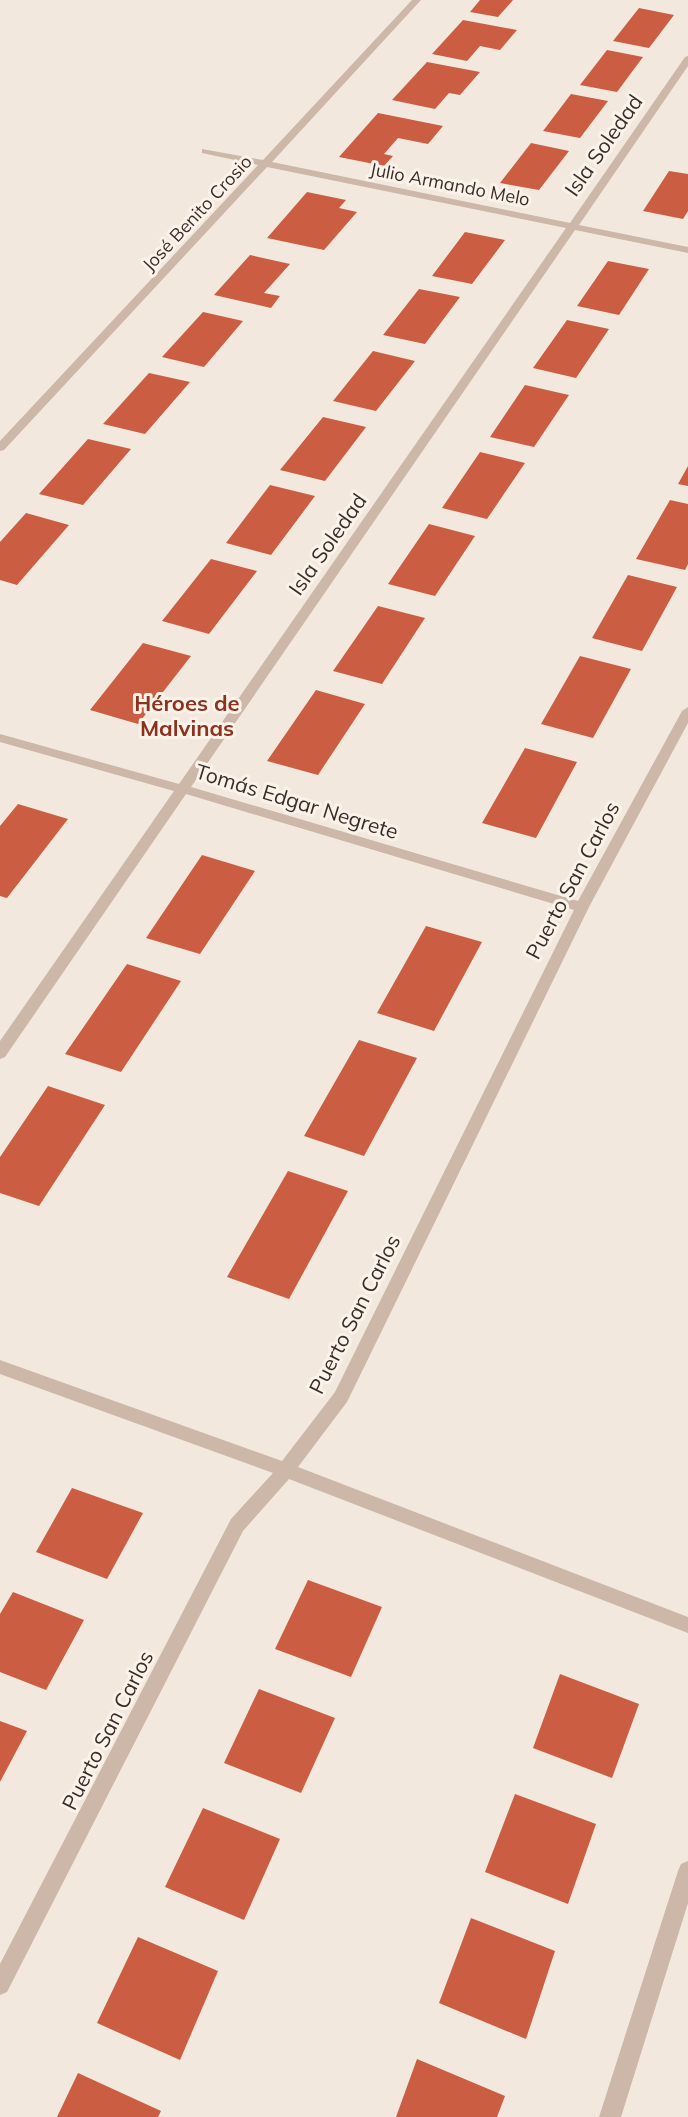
<svg xmlns="http://www.w3.org/2000/svg" width="688" height="2117" font-family="Mulish,sans-serif">
  <rect width="100%" height="100%" fill="#f3e8dd"/>
  <path fill="#cb5d43" d="M480,0H513L498,17L470,12Z
    M639,8L674,15L649,48L613,41Z
    M463,20L517,30L500,50L480,46L467,61L432,54Z
    M607,50L643,57L617,92L580,85Z
    M427,62L480,72L460,95L449,93L435,109L392,100Z
    M571,94L608,101L580,138L543,131Z
    M378,113L443,126L428,144L398,138L384,154L393,156L384,166L339,157Z
    M531,143L569,151L539,190L500,183Z
    M669,171L688,174V211L683,219L643,211Z
    M307,192L346,200L339,208L357,212L324,250L267,238Z
    M465,232L505,240L472,284L432,276Z
    M250,255L290,264L264,293L280,296L271,308L214,295Z
    M608,261L649,269L619,315L577,306Z
    M419,289L460,297L425,344L383,335Z
    M203,312L243,321L204,367L162,357Z
    M567,320L609,329L576,378L533,368Z
    M373,351L415,361L376,411L333,401Z
    M149,373L190,382L145,434L103,424Z
    M525,385L569,395L534,447L490,437Z
    M323,417L366,427L325,481L280,470Z
    M88,439L131,449L83,505L39,494Z
    M480,452L525,463L487,519L442,508Z
    M688,466V486L678,484Z
    M270,485L315,496L271,555L226,543Z
    M670,500L688,504V564L685,570L636,559Z
    M26,513L69,525L17,585L0,580V542Z
    M429,524L475,536L435,596L388,584Z
    M211,559L257,571L209,634L162,621Z
    M628,575L677,587L642,651L592,638Z
    M378,606L425,618L382,684L333,671Z
    M143,643L191,656L138,724L90,710Z
    M580,656L631,669L593,738L541,724Z
    M316,690L365,704L318,775L267,761Z
    M525,748L577,762L536,838L482,823Z
    M18,804L68,819L7,898L0,896V826Z
    M202,855L255,871L200,954L146,938Z
    M426,926L482,942L434,1031L377,1013Z
    M127,964L181,981L121,1072L65,1054Z
    M359,1040L417,1058L364,1156L304,1136Z
    M48,1086L105,1105L39,1206L0,1193V1157Z
    M288,1171L348,1191L289,1299L227,1277Z
    M72,1488L143,1513L107,1579L36,1552Z
    M308,1580L382,1607L351,1677L275,1649Z
    M13,1592L84,1620L46,1690L0,1672V1614Z
    M560,1674L639,1704L612,1778L533,1748Z
    M259,1689L335,1718L301,1793L224,1763Z
    M0,1721L27,1731L0,1782Z
    M515,1794L596,1824L568,1904L485,1872Z
    M203,1808L280,1839L244,1920L165,1887Z
    M471,1918L555,1951L526,2039L439,2003Z
    M138,1937L218,1971L180,2060L97,2023Z
    M417,2059L505,2096L497,2117H396Z
    M78,2073L161,2111L158,2117H57Z"/>
  <g fill="none" stroke-linecap="round" stroke-linejoin="round">
    <path fill="#ccb7a8" fill-rule="evenodd" d="M412,0H421L272,162L570,223L685,57L688,56V66L579,225L688,247V253L575,230L191,787L578,901L682,711L688,707V723L589,907L347,1402L298,1467L688,1617V1633L289,1479L243,1531L7,1992L0,1995V1964L231,1519L273,1473L0,1374V1360L282,1461L335,1392L574,910L186,794L5,1057L0,1059V1041L174,791L0,742V734L179,784L566,228L267,167L4,450L0,451V441L258,165L202,153V149L263,160Z
      M688,1861V1903L621,2117H599L678,1871L681,1864Z"/>
  </g>
  <g text-anchor="middle" dominant-baseline="central" stroke-width="6" stroke-linejoin="round" paint-order="stroke">
    <g font-size="18" fill="#392d29" stroke="#fbf2ea">
      <text transform="translate(450 184) rotate(11)">Julio Armando Melo</text>
      <text transform="translate(197 213) rotate(-47)">José Benito Crosio</text>
    </g>
    <g font-size="21" fill="#392d29" stroke="#fbf2ea">
      <text transform="translate(603 145) rotate(-55)">Isla Soledad</text>
      <text transform="translate(327 544) rotate(-55)">Isla Soledad</text>
      <text transform="translate(297 801) rotate(17)">Tomás Edgar Negrete</text>
      <text transform="translate(572 880) rotate(-62)">Puerto San Carlos</text>
      <text transform="translate(354 1314) rotate(-63)">Puerto San Carlos</text>
      <text transform="translate(107 1730) rotate(-63)">Puerto San Carlos</text>
    </g>
    <g font-size="22" font-weight="bold" fill="#8c321e" stroke="#fbf2ea">
      <text x="187" y="703">Héroes de<tspan x="187" dy="25">Malvinas</tspan></text>
    </g>
  </g>
</svg>
